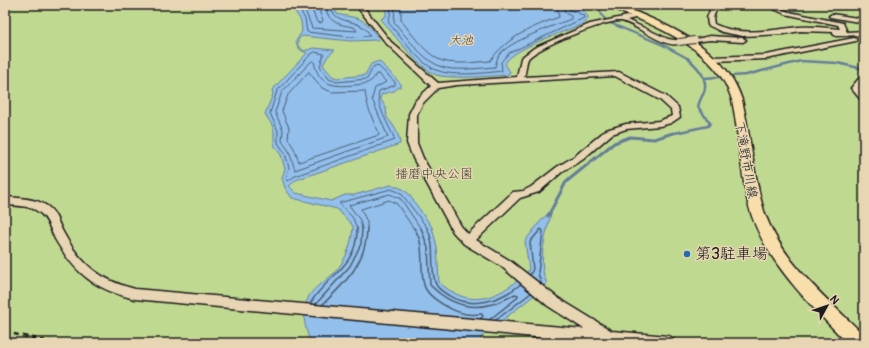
<svg xmlns="http://www.w3.org/2000/svg" width="869" height="348" font-family="Pangolin,'Klee One',sans-serif">
  <rect width="100%" height="100%" fill="#e7d5b3"/>
  <filter id="ink" filterUnits="userSpaceOnUse"><feTurbulence type="fractalNoise" baseFrequency=".025" numOctaves="2"/><feDisplacementMap in="SourceGraphic" scale="8" xChannelSelector="R" yChannelSelector="G"/><feConvolveMatrix kernelMatrix="1 2 1 2 8 2 1 2 1" color-interpolation-filters="sRGB"/></filter>
  <g filter="url(#ink)">
    <path fill="#c0d990" stroke="#6e7a56" d="M5,5H864V19L861,20L864,21V343H5Z"/>
    <path fill="#92bfec" stroke="#637e99" d="M291,5H337L334,7L337,14C343,16 350,16 356,18C366,20 375,32 379,40L350,41L302,36L298,40V46L304,51L313,48L335,50L328,56L323,65L332,76L337,78L365,75L371,64L379,61L402,85L394,91L382,94L380,98L386,108L387,118C393,123 400,136 400,144L296,180L289,186L296,193L331,201L345,195H354L391,185L403,189L408,193L432,227L437,247L439,282C471,312 502,297 529,270L525,241L539,223L552,209C547,232 536,262 547,283L532,297L481,337L480,343H311C304,327 300,309 311,293C317,285 329,279 336,271C347,258 352,242 353,226L337,209L292,198L285,188L282,178L285,169L281,155L274,145V132L272,125L265,114L273,94L272,90L307,53C300,50 297,49 296,41L302,31L301,21Z
      M386,5H570L584,11L588,17L587,20L583,24C566,31 511,49 505,64L510,72L508,75C493,76 446,80 434,74C420,68 391,32 381,19L386,16Z"/>
    <g fill="none" stroke-linecap="round" stroke-linejoin="round">
      <path stroke="#4b5d6f" stroke-width="1" d="M297,5L305,19L307,32L350,37L370,36C363,16 331,27 331,5
        M303,5L312,28L357,31L354,27C339,25 326,22 326,5
        M310,5L317,22L321,23L323,21L320,13V5
        M390,5L391,12L388,22C400,36 419,63 436,70C452,77 485,73 502,71L501,62L509,53L584,18L583,15L570,10L568,5
        M395,5L394,22C406,36 421,58 439,66C452,72 480,68 495,67C496,64 497,58 499,55C508,42 555,25 571,19V16L565,12L563,5
        M401,5V20C410,32 428,57 443,61C458,65 475,62 490,61C507,37 532,27 559,17L557,5
        M315,52L324,54L320,66L329,79L337,82L367,79L373,67L377,65L395,82V85L379,91C375,104 390,127 395,140L295,176L288,181L286,178L289,168L285,153L278,143V131L270,113L277,91L310,55Z
        M312,61H314C318,86 334,87 355,85C364,84 372,84 376,74H379L386,82L375,88L372,99L388,137L295,170L289,151L282,141L283,130L275,112L282,92Z
        M309,72L322,88L332,92L365,91C366,102 370,113 374,123C376,128 379,130 379,135L299,162L294,148L288,139L289,128L282,111L288,95Z
        M357,229L353,218L339,203L391,189L401,193L428,229
        M362,229L360,220L349,205L390,194L401,199L421,229
        M367,229V222L361,209L389,200L397,204L414,229"/>
      <path stroke="#4b5d6f" stroke-width="1.5" d="M414,228C426,245 419,265 424,285C427,298 454,312 466,314C471,315 477,314 482,314L483,316L480,319
        M421,228L428,248L430,285C456,311 484,313 515,294L518,295L517,298L489,320
        M427,228C436,245 430,264 435,282C436,287 443,292 448,295C472,310 500,301 521,284
        M530,275L533,269L530,242L541,229L543,231L538,273L541,283
        M310,304C325,276 358,268 357,228
        M316,304L350,266L361,244L362,228
        M322,305C345,283 367,262 367,228
        M496,320L531,293"/>
      <path stroke="#637e99" stroke-width="2" d="M597,5L603,17L610,23L663,45L689,59"/>
      <path stroke="#637e99" stroke-width="2.5" d="M704,78L746,75L801,61L837,63L864,69
        M670,134L708,126L710,123L698,107C699,101 702,97 704,92C709,78 697,66 687,58"/>
      <path stroke="#637e99" stroke-width="3" d="M548,216L566,182L614,143L630,137L654,139L673,133"/>
      <defs>
        <path id="minor" d="M354,5H362L391,42L438,83L517,77L521,58L534,48L590,24L637,14L640,16L639,17L627,20L668,39L681,41L682,42C668,53 636,23 621,21C608,19 534,48 528,59C526,63 526,72 524,77L619,72L666,96L678,107L680,117L671,123L660,126L626,129L612,134L582,160L563,171L539,192L520,198L476,240L509,260L558,298L612,331L668,336L673,338L675,343H598L135,299C95,289 76,275 55,239C51,231 48,219 40,213C31,205 17,206 5,205V197C19,198 35,198 47,206C56,212 58,223 63,232C80,264 100,280 135,289L584,329L548,306L501,266L464,244L453,232L413,158L407,143L409,114L416,100L431,86L387,44L357,7ZM615,76L660,100L671,110L672,116L659,121L626,124L606,130L575,156L557,167L531,187L523,191L513,192L468,234L461,226L423,158L417,143V114L423,103L438,88L457,85Z
          M712,5H718L713,18L714,24C742,37 770,30 799,27C813,26 827,28 840,29L838,25L785,14L765,5H773L789,12L843,23L847,32L864,31V35L836,36L833,34L834,32L800,31L784,34L743,36L722,32L708,25L707,18Z
          M832,14L864,19V23L830,17L829,16Z
          M710,36L743,38L746,40L743,42L710,40L695,42L692,40Z
          M854,38L857,40L856,41L766,59L712,61L708,59L712,57L766,55Z
          M861,76H864V82L859,88L864,93V100H861L851,88Z"/>
        <path id="major" d="M610,5H620C668,26 725,46 742,100C751,137 753,175 764,211C781,261 827,299 864,335V343H847C808,302 762,259 748,203C740,169 739,134 732,100C720,59 681,38 643,21C633,16 618,13 610,5Z"/>
      </defs>
      <use href="#minor" stroke="#1c1c1c" stroke-width="3"/>
      <use href="#major" stroke="#1c1c1c" stroke-width="3"/>
      <path stroke="#1c1c1c" stroke-width="2.5" stroke-dasharray="5 4" stroke-linecap="butt" d="M5,332L56,343"/>
      <use href="#minor" fill="#e7d5b3" fill-rule="evenodd"/>
      <use href="#major" fill="#f8deab" fill-rule="evenodd"/>
      <defs>
        <path id="minor-bridge" d="M679,42L695,40"/>
      </defs>
      <use href="#minor-bridge" stroke="#1c1c1c" stroke-width="8" stroke-linecap="butt"/>
      <use href="#minor-bridge" stroke="#e7d5b3" stroke-width="6"/>
    </g>
  </g>
  <circle fill="#1f6fb2" stroke="#e7d5b3" stroke-width="1.5" cx="687" cy="254" r="4"/>
  <g text-anchor="middle" dominant-baseline="central" stroke-width="3" stroke-linejoin="round" paint-order="stroke">
    <g font-size="12" font-style="italic" fill="#3a4550" stroke="#e7d5b3">
      <text x="461" y="40">大池</text>
    </g>
    <g font-size="13" fill="#1c1c1c" stroke="#e7d5b3">
      <text transform="translate(746 160) rotate(80)">下滝野市川線</text>
    </g>
    <g font-size="13" fill="#3d4233" stroke="#e7d5b3">
      <text x="434" y="174">播磨中央公園</text>
    </g>
    <g font-size="16" fill="#1c1c1c" stroke="#e7d5b3" text-anchor="start">
      <text x="695" y="254">第3駐車場</text>
    </g>
  </g>
  <rect width="869" height="348" fill="none" stroke="#e7d5b3" stroke-width="20"/>
  <rect x="10" y="10" width="849" height="328" fill="none" stroke="#1c1c1c" stroke-width="1.5" filter="url(#ink)"/>
  <g transform="translate(827 306) rotate(50)" stroke="#e7d5b3" stroke-width="3" paint-order="stroke">
  <path d="M0-3L7 15L0 10L-7 15Z" fill="#1c1c1c"/>
  <text y="-6" font-size="11" font-weight="bold" text-anchor="middle" fill="#1c1c1c">N</text>
  </g>
</svg>
